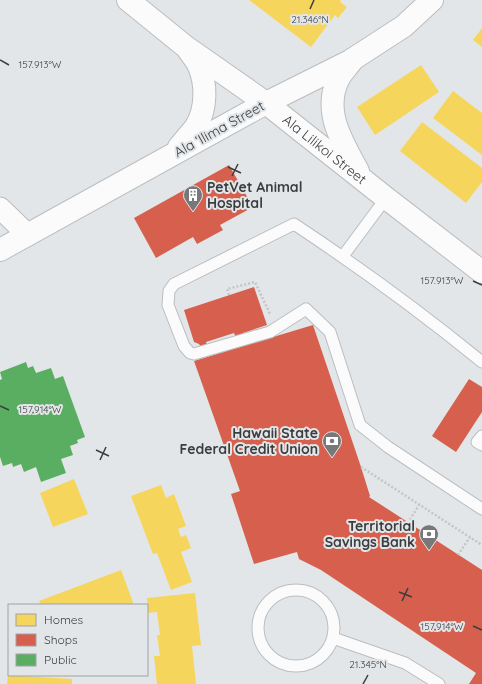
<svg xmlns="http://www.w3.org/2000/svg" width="482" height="684" font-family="Quicksand,sans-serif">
  <rect width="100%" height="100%" fill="#e3e6e8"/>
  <path fill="#f6d55c" d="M249,0H341L340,2L347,7L338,18L335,15L311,47Z
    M482,28V47L473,40Z
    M421,65L439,92L375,135L357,107Z
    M453,91L482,113V155L433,118Z
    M422,122L482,168V182L466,203L400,151Z
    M74,479L88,514L53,527L40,493Z
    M161,485L166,498L174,494L186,526L178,529L181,537L186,535L191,548L181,552L192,582L171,590L157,553L153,554L131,496Z
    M121,570L134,605H41L39,601Z
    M195,593L201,645L192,646L196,684H157L154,656H160L157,635H160L157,612L148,613L147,598Z
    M8,675L72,679V684H7Z"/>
  <path fill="#d6604d" d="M229,165L253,207L220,225L223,230L197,244L193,237L156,258L134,218Z
    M254,287L267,325L243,333L244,335L236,338L234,333L206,342L207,345L201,347L199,344L194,342L184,310Z
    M313,325L361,467L370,496L369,497L482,570V684H469L476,673L321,570L299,559L297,552L254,564L231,494L240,491L194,361Z
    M469,379L482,387V412L456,452L432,436Z"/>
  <path fill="#5aae61" d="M26,362L28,368L33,366L36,373L51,368L55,379L63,376L85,437L77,440L78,443L70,446L73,455L61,459L66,473L41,482L36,467L24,472L21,464L13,467L12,463L3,466L0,457V380L2,379L0,372Z"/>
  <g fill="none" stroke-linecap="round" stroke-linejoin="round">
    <defs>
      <path id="lane" d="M343,256L386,198
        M482,362C422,313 359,267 294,224L174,284L169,291L168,305L184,346L190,353L194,354L270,332L306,309L330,332L360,425L388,447L482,509
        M482,436L477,442L482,445
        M258 628a38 38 0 1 1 76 0a38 38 0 1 1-76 0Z
        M333,638L405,663L439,684"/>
      <path id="street" d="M0,208L28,235"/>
      <g id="secondary">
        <path id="s1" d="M128,0L186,47L266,103L386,198L482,272"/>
        <path d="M353,59C349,65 344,70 340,76C321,109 342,142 358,171"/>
        <path d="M179,147C184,141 190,134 195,128C207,110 207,83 198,64C195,59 192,55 189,51"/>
        <path d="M0,250L266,103L350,61L404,26L432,0"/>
      </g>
    </defs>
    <use href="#lane" stroke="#bbbdbf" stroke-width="13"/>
    <use href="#street" stroke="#bbbdbf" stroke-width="23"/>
    <use href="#secondary" stroke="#bbbdbf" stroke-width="24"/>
    <path stroke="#c4c5c5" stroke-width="2.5" stroke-dasharray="2 2" stroke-linecap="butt" d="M229,295L227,289L255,282L270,314
      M361,467L482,545
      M408,523L419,505
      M458,555L470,537"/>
    <use href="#lane" stroke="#fbfbfc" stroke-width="11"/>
    <use href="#street" stroke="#fbfbfc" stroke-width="21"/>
    <use href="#secondary" stroke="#fbfbfc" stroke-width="22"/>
  </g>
  <path fill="none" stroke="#3b3d3e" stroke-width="1.5" d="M310,9L314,0M0,60L9,65M228,167L241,173M232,176L238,164M473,281L482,285M0,406L9,410M96,450L109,456M100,460L106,447M399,592L412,597M402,601L408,588M473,626L482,630M363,684L368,675"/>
  <defs>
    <symbol id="building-pin" viewBox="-11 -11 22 30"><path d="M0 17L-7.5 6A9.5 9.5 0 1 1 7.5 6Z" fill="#76787a" stroke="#e2e6e9"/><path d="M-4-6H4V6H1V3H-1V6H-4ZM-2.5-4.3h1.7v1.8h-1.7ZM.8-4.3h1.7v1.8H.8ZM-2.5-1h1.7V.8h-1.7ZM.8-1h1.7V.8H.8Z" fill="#fff"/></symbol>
    <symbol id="bank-pin" viewBox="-11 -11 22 30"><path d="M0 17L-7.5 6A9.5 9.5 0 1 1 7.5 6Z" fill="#76787a" stroke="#e2e6e9"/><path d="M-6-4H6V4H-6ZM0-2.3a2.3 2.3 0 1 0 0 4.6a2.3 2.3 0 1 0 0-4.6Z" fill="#fff"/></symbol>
  </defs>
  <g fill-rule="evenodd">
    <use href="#building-pin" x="182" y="184" width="22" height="30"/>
    <use href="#bank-pin" x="321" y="430" width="22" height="30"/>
    <use href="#bank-pin" x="418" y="523" width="22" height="30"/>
  </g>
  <g text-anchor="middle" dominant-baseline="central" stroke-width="4" stroke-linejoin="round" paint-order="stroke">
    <g font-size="14" fill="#3b3d3e" stroke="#e2e6e9">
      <text transform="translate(219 129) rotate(-29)">Ala ʻIlima Street</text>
      <text stroke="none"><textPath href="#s1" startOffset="247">Ala Lilikoi Street</textPath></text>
    </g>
    <g font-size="14" font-weight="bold" fill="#3b3d3e" stroke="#e2e6e9" text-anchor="end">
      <text x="207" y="187" text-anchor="start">PetVet Animal<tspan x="207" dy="16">Hospital</tspan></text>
      <text x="318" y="433">Hawaii State<tspan x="318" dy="16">Federal Credit Union</tspan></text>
      <text x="415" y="526">Territorial<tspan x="415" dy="16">Savings Bank</tspan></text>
    </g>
  </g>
  <g font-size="10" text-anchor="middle" fill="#3b3d3e" stroke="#e2e6e9" stroke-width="4" stroke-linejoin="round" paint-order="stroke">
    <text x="310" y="23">21.346°N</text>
    <text x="40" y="68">157.913°W</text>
    <text x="442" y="284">157.913°W</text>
    <text x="40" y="413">157.914°W</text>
    <text x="442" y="630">157.914°W</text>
    <text x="368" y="668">21.345°N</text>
  </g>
  <rect x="8" y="604" width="140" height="72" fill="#e2e6e9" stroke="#9fa2a5"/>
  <rect x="16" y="614" width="20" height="12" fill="#f6d55c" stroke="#9fa2a5"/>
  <text x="44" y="624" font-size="12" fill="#3b3d3e">Homes</text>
  <rect x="16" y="634" width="20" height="12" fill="#d6604d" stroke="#9fa2a5"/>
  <text x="44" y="644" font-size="12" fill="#3b3d3e">Shops</text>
  <rect x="16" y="654" width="20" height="12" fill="#5aae61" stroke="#9fa2a5"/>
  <text x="44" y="664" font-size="12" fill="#3b3d3e">Public</text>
</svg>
